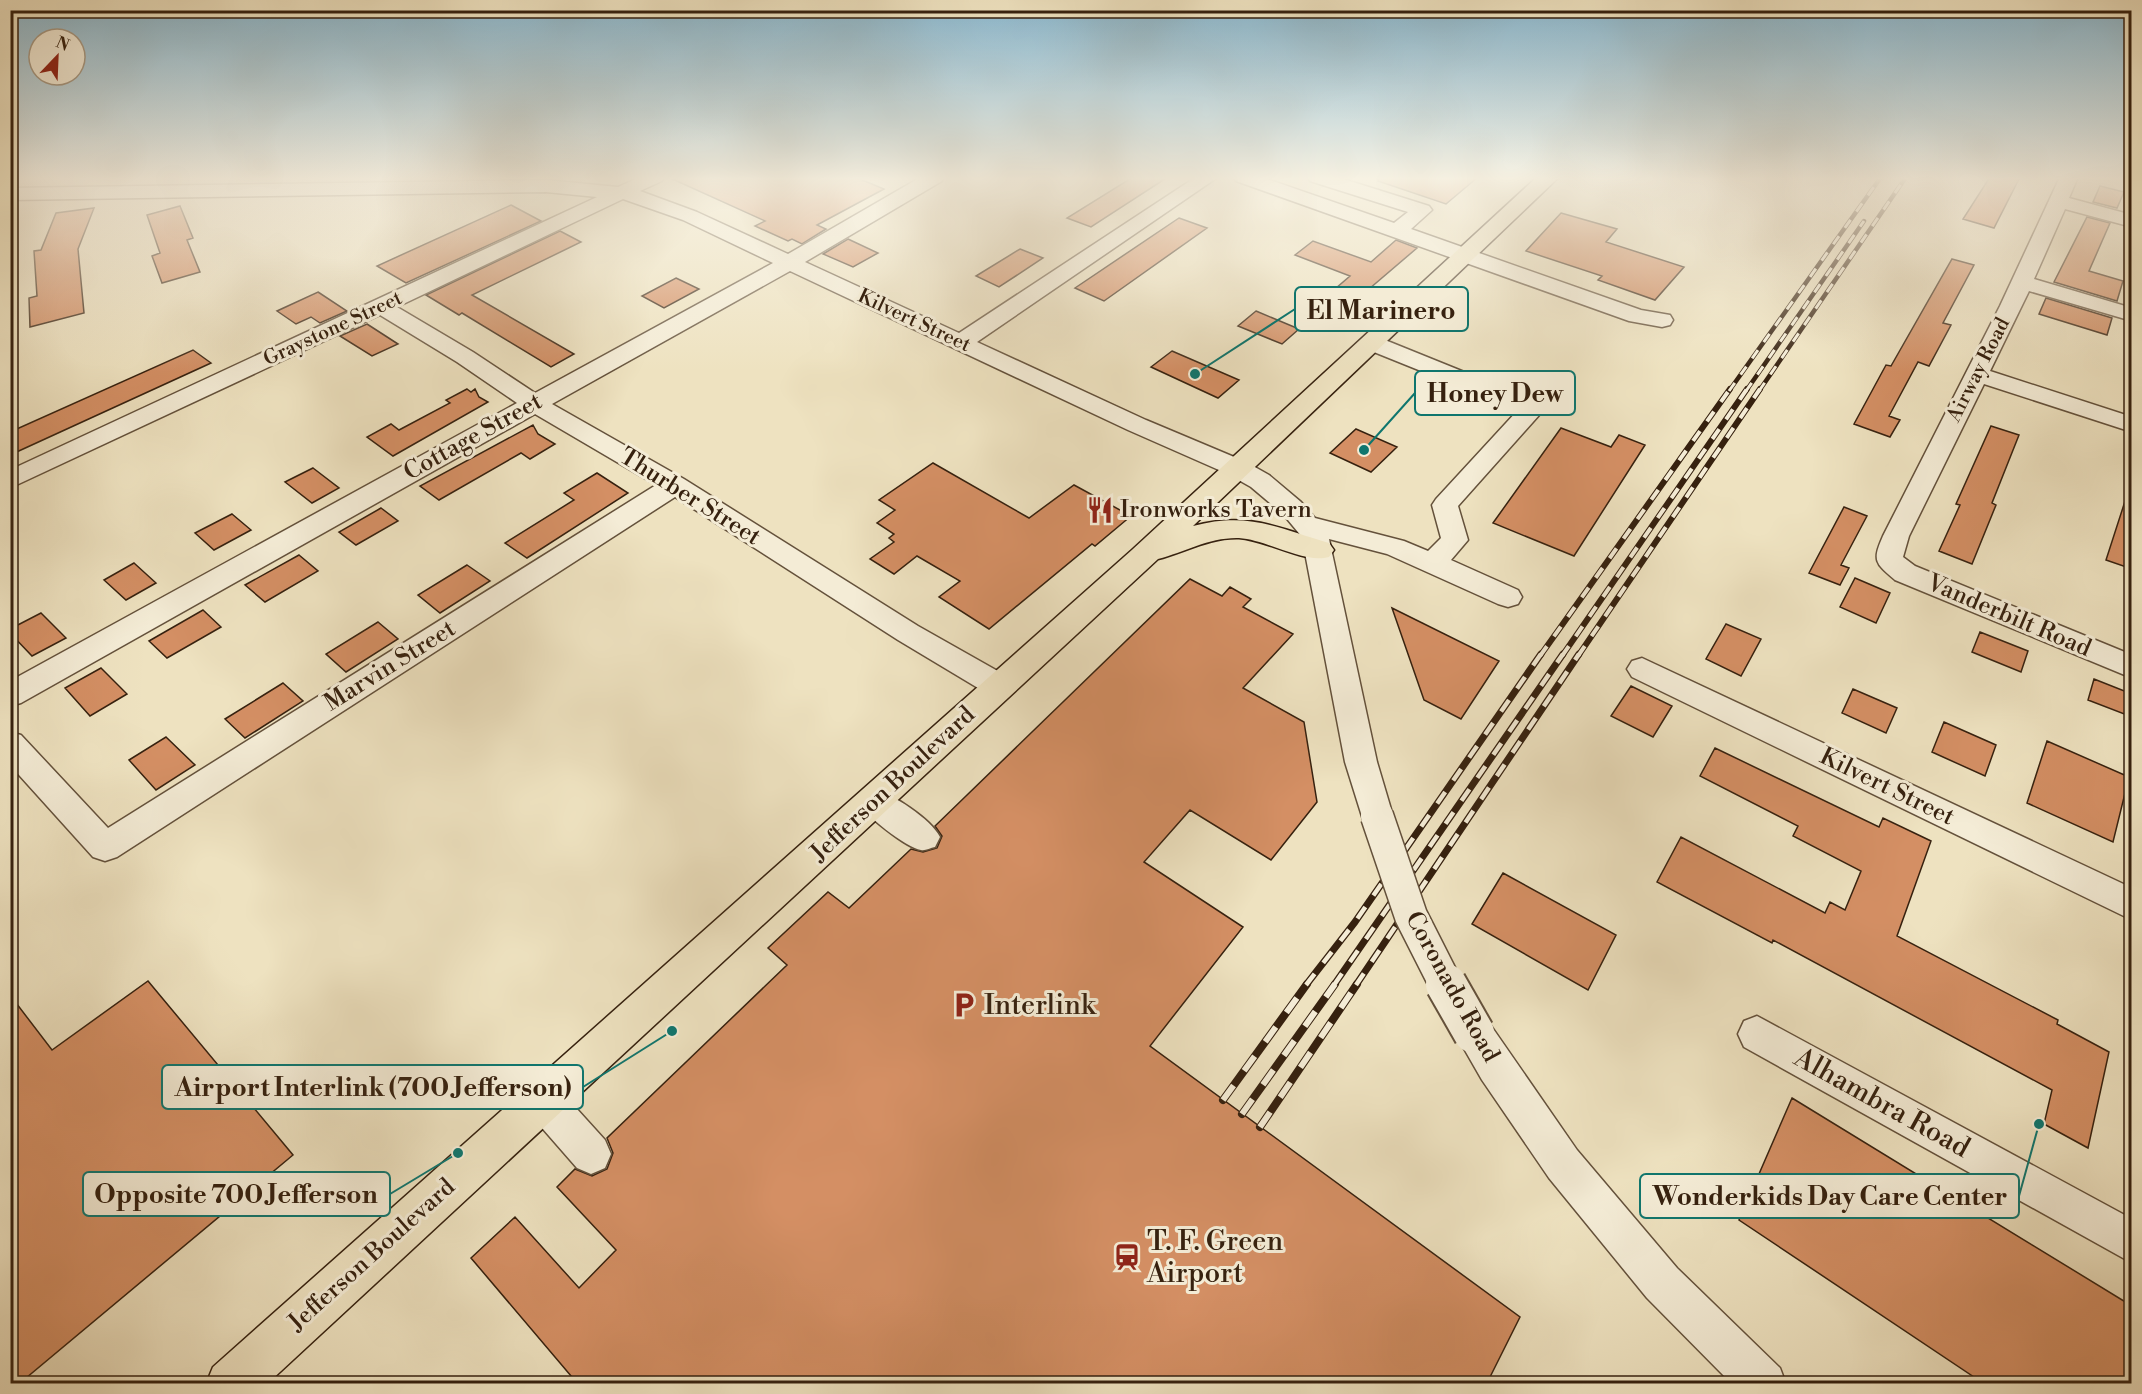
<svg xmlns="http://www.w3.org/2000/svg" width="2142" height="1394" font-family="'Libre Bodoni',serif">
  <rect width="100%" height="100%" fill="#eee2c0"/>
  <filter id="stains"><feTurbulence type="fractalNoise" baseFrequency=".00333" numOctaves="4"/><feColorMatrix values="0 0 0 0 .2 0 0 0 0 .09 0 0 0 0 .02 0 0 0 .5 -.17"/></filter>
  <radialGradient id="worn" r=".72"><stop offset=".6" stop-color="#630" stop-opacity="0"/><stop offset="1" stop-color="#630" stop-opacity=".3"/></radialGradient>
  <path fill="#d48f64" stroke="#36210f" stroke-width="1.5" d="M668,177H855L884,189L817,225L826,229L802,244L792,239L788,241L755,226L765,221Z
    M1133,177H1168L1091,227L1067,218Z
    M1379,177H1478L1446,204L1378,181Z
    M1990,177H2020L1994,228L1963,219Z
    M2100,186L2124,192L2117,208L2093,202Z
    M511,205L541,221L406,283L377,266Z
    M180,206L193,238L187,240L200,272L162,283L152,256L160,253L147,215Z
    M94,208L78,249L84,313L30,327L29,298L37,296L34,251L41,250L56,213Z
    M1561,213L1617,229L1606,242L1684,267L1655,300L1598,280L1602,276L1526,251Z
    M2087,217L2110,223L2089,271L2123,281L2117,301L2054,282Z
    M1179,218L1207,228L1104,301L1075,288Z
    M560,231L581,242L472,295L574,354L551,367L462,313L459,315L426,295Z
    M848,239L878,253L853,267L823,254Z
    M1396,240L1417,248L1362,295L1369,298L1338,325L1307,313L1350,276L1295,255L1313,241L1371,262Z
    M1020,249L1043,258L999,287L976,276Z
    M1952,259L1974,265L1943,323L1951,325L1929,366L1918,362L1889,416L1900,420L1890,437L1854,424L1886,365L1891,366Z
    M676,278L699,289L664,308L642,296Z
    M318,292L347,311L320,323L311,317L296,324L277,311Z
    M2046,298L2112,318L2107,335L2039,314Z
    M1256,311L1299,329L1282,344L1238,326Z
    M367,324L398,344L372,356L340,336Z
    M193,350L211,363L10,455V432Z
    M1172,351L1239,380L1218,398L1151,367Z
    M467,389L471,392L475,389L479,397L488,402L393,456L367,437L391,424L399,430L450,403L446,400Z
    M533,425L538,434L555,444L530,459L521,453L439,500L420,486Z
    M1991,426L2019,435L1992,503L1996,505L1972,564L1939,551L1960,505L1956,504Z
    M1561,428L1611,447L1619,435L1645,445L1574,556L1493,523Z
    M1356,429L1397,447L1371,472L1330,453Z
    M933,463L1029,518L1074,485L1131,516L1095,546L1092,544L989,629L939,597L960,581L917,556L894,574L870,559L894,542L889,538L894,534L877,523L895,510L879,500Z
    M313,468L339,488L312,503L285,482Z
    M597,473L628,493L527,558L505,543L574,500L564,493Z
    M2127,495L2132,496V569L2106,560Z
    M1844,507L1867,516L1841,565L1849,568L1840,585L1809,573Z
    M381,508L398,521L356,545L339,532Z
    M232,514L251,530L214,550L195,533Z
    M299,555L318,571L265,602L245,585Z
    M134,563L156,583L126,600L104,580Z
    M467,565L490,581L440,613L418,595Z
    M1855,578L1890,593L1876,623L1840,607Z
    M1190,579L1222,596L1230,587L1251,599L1243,607L1293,634L1243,688L1304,722L1317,802L1271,860L1190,810L1144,862L1243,927L1150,1046L1520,1317L1487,1383H577L471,1258L515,1217L579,1288L616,1250L557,1187L575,1169L592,1176L607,1169L613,1153L607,1138L787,965L768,948L828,892L849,908L911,849L923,852L937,848L942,836L935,826Z
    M1392,608L1499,661L1461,719L1424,700Z
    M203,610L221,627L167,658L149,641Z
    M41,613L66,638L32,656L10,633V629Z
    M378,622L398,639L346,672L326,654Z
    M1726,624L1761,639L1741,676L1706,659Z
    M1980,632L2028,651L2021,672L1972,652Z
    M101,668L127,694L90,716L65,688Z
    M2094,679L2132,694V717L2088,700Z
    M283,683L303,701L245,738L225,719Z
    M1631,686L1672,706L1653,737L1611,716Z
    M1853,689L1897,708L1886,733L1842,713Z
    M1944,722L1996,745L1985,776L1932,752Z
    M166,737L195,765L156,790L129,760Z
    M2047,741L2129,777L2113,842L2027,803Z
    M1715,748L1879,827L1883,818L1931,841L1897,936L2058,1020L2057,1024L2109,1052L2088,1148L2044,1124L2052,1090L1773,940L1772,943L1657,882L1681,837L1825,913L1830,902L1845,910L1861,871L1793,836L1798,826L1700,776Z
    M1503,873L1616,935L1588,990L1472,924Z
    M148,981L293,1155L20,1383H10V995L52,1050Z
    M1792,1098L2132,1306V1370L2129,1383H1983L1739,1220Z"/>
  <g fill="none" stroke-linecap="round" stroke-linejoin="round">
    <defs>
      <path id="minor" d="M640,177H664L662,181L640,191L697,212L788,254L921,177H944L942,181L805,262L959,333L1196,177H1218L977,342L1146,420L1246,462L1269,475L1301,502L1315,518L1404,541L1428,551L1441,538L1432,505L1436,499L1518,410L1364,348L1361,343L1364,338L1372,336L1380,338L1541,403L1545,408L1541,413L1458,506L1468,540L1451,560L1518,590L1522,597L1518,604L1508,607L1498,604L1387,554L1329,539L1377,762L1393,816L1389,826L1377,830L1365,826L1345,762L1302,537L1283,514L1251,487L1228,474L1128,430L790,271L552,404L684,479L918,626L1010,678L1014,686L1010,694L999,697L988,694L898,640L675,497L117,857L105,861L93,857L10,765V732L21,735L108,828L656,485L535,414L21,703L10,706V681L517,403L457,362L380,315L10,488V470L597,197L546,192L10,200V188L546,180L618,187ZM623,199L683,220L773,263L535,393L473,352L397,307Z
        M1234,177H1261L1394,223L1408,212L1310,181L1308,177H1337L1429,206L1432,210L1411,229L1641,310L1670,315L1673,320L1670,325L1662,327L1629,321L1236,181Z
        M2060,177H2078L2069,198L2132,215V227L2065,209L2034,279L2132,308V321L2029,291L1990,371L2132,417V432L1984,384L1909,536L1903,557L1915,566L2132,655V678L1895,580C1875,563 1872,561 1883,536L2000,306Z
        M1642,658L2132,888V920L1632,677L1627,669L1632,661Z
        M873,788C892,794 931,819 940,837L935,847C930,848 925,851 921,850C906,848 864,814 857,801L862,792Z
        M1474,1015L1487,1020L1577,1150L1677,1268L1780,1368L1786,1384H1732L1647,1298L1549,1178L1482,1080L1455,1033L1461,1020Z
        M1757,1016L2132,1219V1263L1744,1047L1738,1034L1744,1021Z
        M543,1081L557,1087L605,1140L611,1154L605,1168L591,1174L577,1168L529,1113L524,1100L529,1087Z"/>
      <path id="major" d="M1537,177H1559L1193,526C1248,511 1278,528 1329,543L1334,550L1329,557C1304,564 1268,540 1239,538C1210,537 1185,552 1158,559L267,1384H206L213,1367L1133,549Z"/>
    </defs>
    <use href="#minor" stroke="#64513b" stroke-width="3"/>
    <use href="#major" stroke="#36210f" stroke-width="3"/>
    <use href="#minor" fill="#f4ecd6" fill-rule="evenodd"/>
    <use href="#major" fill="#eee2c0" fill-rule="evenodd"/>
    <defs>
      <path id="rail-far3" d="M1729,391L1881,177
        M1746,391L1864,221
        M1759,391L1906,177"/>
      <path id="rail-far2" d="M1540,656L1730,389
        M1562,656L1747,389
        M1578,656L1760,389"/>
      <path id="rail-far1" d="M1306,985L1355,922L1541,654
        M1334,985L1563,654
        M1356,985L1579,654"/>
      <path id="rail" d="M1223,1100L1307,984
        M1242,1114L1335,984
        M1260,1127L1357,984"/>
    </defs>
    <use href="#rail-far3" stroke="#36210f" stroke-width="4.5"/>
    <use href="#rail-far2" stroke="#36210f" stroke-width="6"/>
    <use href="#rail-far1" stroke="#36210f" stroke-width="7"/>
    <use href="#rail" stroke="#36210f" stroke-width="8"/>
    <use href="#rail-far3" stroke="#f4ecd6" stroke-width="3" stroke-dasharray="10" stroke-linecap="butt"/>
    <use href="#rail-far2" stroke="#f4ecd6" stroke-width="4" stroke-dasharray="12" stroke-linecap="butt"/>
    <use href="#rail-far1" stroke="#f4ecd6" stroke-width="4.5" stroke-dasharray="14" stroke-linecap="butt"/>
    <use href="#rail" stroke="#f4ecd6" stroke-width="6" stroke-dasharray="18" stroke-linecap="butt"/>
    <defs>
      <path id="minor-bridge-far1" d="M1377,816L1411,916L1446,985"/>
      <path id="minor-bridge" d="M1446,984L1474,1033"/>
    </defs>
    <use href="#minor-bridge-far1" stroke="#64513b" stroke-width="35" stroke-linecap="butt"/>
    <use href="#minor-bridge" stroke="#64513b" stroke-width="44" stroke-linecap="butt"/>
    <use href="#minor-bridge-far1" stroke="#f4ecd6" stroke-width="32"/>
    <use href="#minor-bridge" stroke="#f4ecd6" stroke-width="40"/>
  </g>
  <linearGradient id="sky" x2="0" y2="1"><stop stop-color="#89b8d0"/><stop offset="0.48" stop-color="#f7f2e3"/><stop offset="1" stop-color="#f7f2e3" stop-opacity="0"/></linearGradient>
  <rect width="2142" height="372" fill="url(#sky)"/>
  <defs>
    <symbol id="restaurant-bare" viewBox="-9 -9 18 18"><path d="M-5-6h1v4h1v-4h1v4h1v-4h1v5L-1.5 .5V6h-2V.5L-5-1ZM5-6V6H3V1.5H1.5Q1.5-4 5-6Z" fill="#8f2418" stroke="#f4ecd6" stroke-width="2.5" paint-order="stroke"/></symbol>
    <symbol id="parking-bare" viewBox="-9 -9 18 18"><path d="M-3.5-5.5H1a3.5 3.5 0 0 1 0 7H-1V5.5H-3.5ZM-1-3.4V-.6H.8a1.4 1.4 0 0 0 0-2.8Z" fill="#8f2418" stroke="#f4ecd6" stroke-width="2.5" paint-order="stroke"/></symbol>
    <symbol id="station-bare" viewBox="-9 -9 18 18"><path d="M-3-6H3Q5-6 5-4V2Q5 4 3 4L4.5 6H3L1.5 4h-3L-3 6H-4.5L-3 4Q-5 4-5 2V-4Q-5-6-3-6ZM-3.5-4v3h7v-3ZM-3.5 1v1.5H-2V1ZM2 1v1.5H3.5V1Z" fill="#8f2418" stroke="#f4ecd6" stroke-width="2.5" paint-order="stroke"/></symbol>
  </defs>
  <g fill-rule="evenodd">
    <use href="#restaurant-bare" x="1081" y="491" width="38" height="38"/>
    <use href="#parking-bare" x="945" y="986" width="38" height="38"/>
    <use href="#station-bare" x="1108" y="1238" width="38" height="38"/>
  </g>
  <g text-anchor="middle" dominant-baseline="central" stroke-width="6" stroke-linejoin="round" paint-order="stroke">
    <g font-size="20" fill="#36210f" stroke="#f4ecd6">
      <text transform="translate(914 321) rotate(25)">Kilvert Street</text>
      <text transform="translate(333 329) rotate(-25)">Graystone Street</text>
      <text transform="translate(1979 370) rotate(-63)">Airway Road</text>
    </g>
    <g font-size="24" fill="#36210f" stroke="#f4ecd6">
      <text transform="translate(473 437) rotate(-29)">Cottage Street</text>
      <text transform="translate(690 497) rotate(32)">Thurber Street</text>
      <text transform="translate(2009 616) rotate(23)">Vanderbilt Road</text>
      <text transform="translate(390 666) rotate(-32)">Marvin Street</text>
      <text transform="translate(893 784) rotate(-43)">Jefferson Boulevard</text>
      <text transform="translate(1887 787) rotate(26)">Kilvert Street</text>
      <text transform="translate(1452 987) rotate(61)">Coronado Road</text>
      <text transform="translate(372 1255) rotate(-42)">Jefferson Boulevard</text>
    </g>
    <g font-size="24" fill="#36210f" stroke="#f4ecd6" text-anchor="start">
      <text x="1120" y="510">Ironworks Tavern</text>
    </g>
    <g font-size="28" fill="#36210f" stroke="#f4ecd6" text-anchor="start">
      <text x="984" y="1005">Interlink</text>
      <text x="1147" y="1241">T. F. Green<tspan x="1147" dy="32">Airport</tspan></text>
    </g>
    <g font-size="28" fill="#36210f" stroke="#f4ecd6">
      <text transform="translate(1882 1103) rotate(29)">Alhambra Road</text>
    </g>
  </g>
  <path fill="none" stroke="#0f766e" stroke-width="2" d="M1195 374L1295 309M1364 450L1415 393M672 1031L583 1087M458 1153L390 1194M2039 1124L2019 1196"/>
  <g fill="#0f766e" stroke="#f4ecd6" stroke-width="2">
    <circle cx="1195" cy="374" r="6"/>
    <circle cx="1364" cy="450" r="6"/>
    <circle cx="672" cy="1031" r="6"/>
    <circle cx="458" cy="1153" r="6"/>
    <circle cx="2039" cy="1124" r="6"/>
  </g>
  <g fill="#f4ecd6" stroke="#0f766e" stroke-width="2">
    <rect x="1295" y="287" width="173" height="44" rx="6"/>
    <rect x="1415" y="371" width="160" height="44" rx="6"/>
    <rect x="162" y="1065" width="421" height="44" rx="6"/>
    <rect x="83" y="1172" width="307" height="44" rx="6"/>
    <rect x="1640" y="1174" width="379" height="44" rx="6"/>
  </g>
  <g font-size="26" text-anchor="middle" font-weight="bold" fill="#36210f">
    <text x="1381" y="319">El Marinero</text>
    <text x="1495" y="402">Honey Dew</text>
    <text x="373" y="1096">Airport Interlink (700 Jefferson)</text>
    <text x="236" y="1203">Opposite 700 Jefferson</text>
    <text x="1830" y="1205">Wonderkids Day Care Center</text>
  </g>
  <rect width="2142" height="1394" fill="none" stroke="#eee2c0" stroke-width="36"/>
  <rect x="12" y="12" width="2118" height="1370" fill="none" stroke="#36210f" stroke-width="3"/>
  <rect x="18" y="18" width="2106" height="1358" fill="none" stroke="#36210f" stroke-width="1.5"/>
  <g transform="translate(57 57) rotate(23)"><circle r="28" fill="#f4ecd6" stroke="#a89b86" stroke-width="1.5"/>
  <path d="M0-4.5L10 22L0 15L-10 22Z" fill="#8f2418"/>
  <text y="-9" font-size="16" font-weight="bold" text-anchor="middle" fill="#36210f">N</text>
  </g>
  <rect width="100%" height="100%" filter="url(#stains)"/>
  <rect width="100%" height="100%" fill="url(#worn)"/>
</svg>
